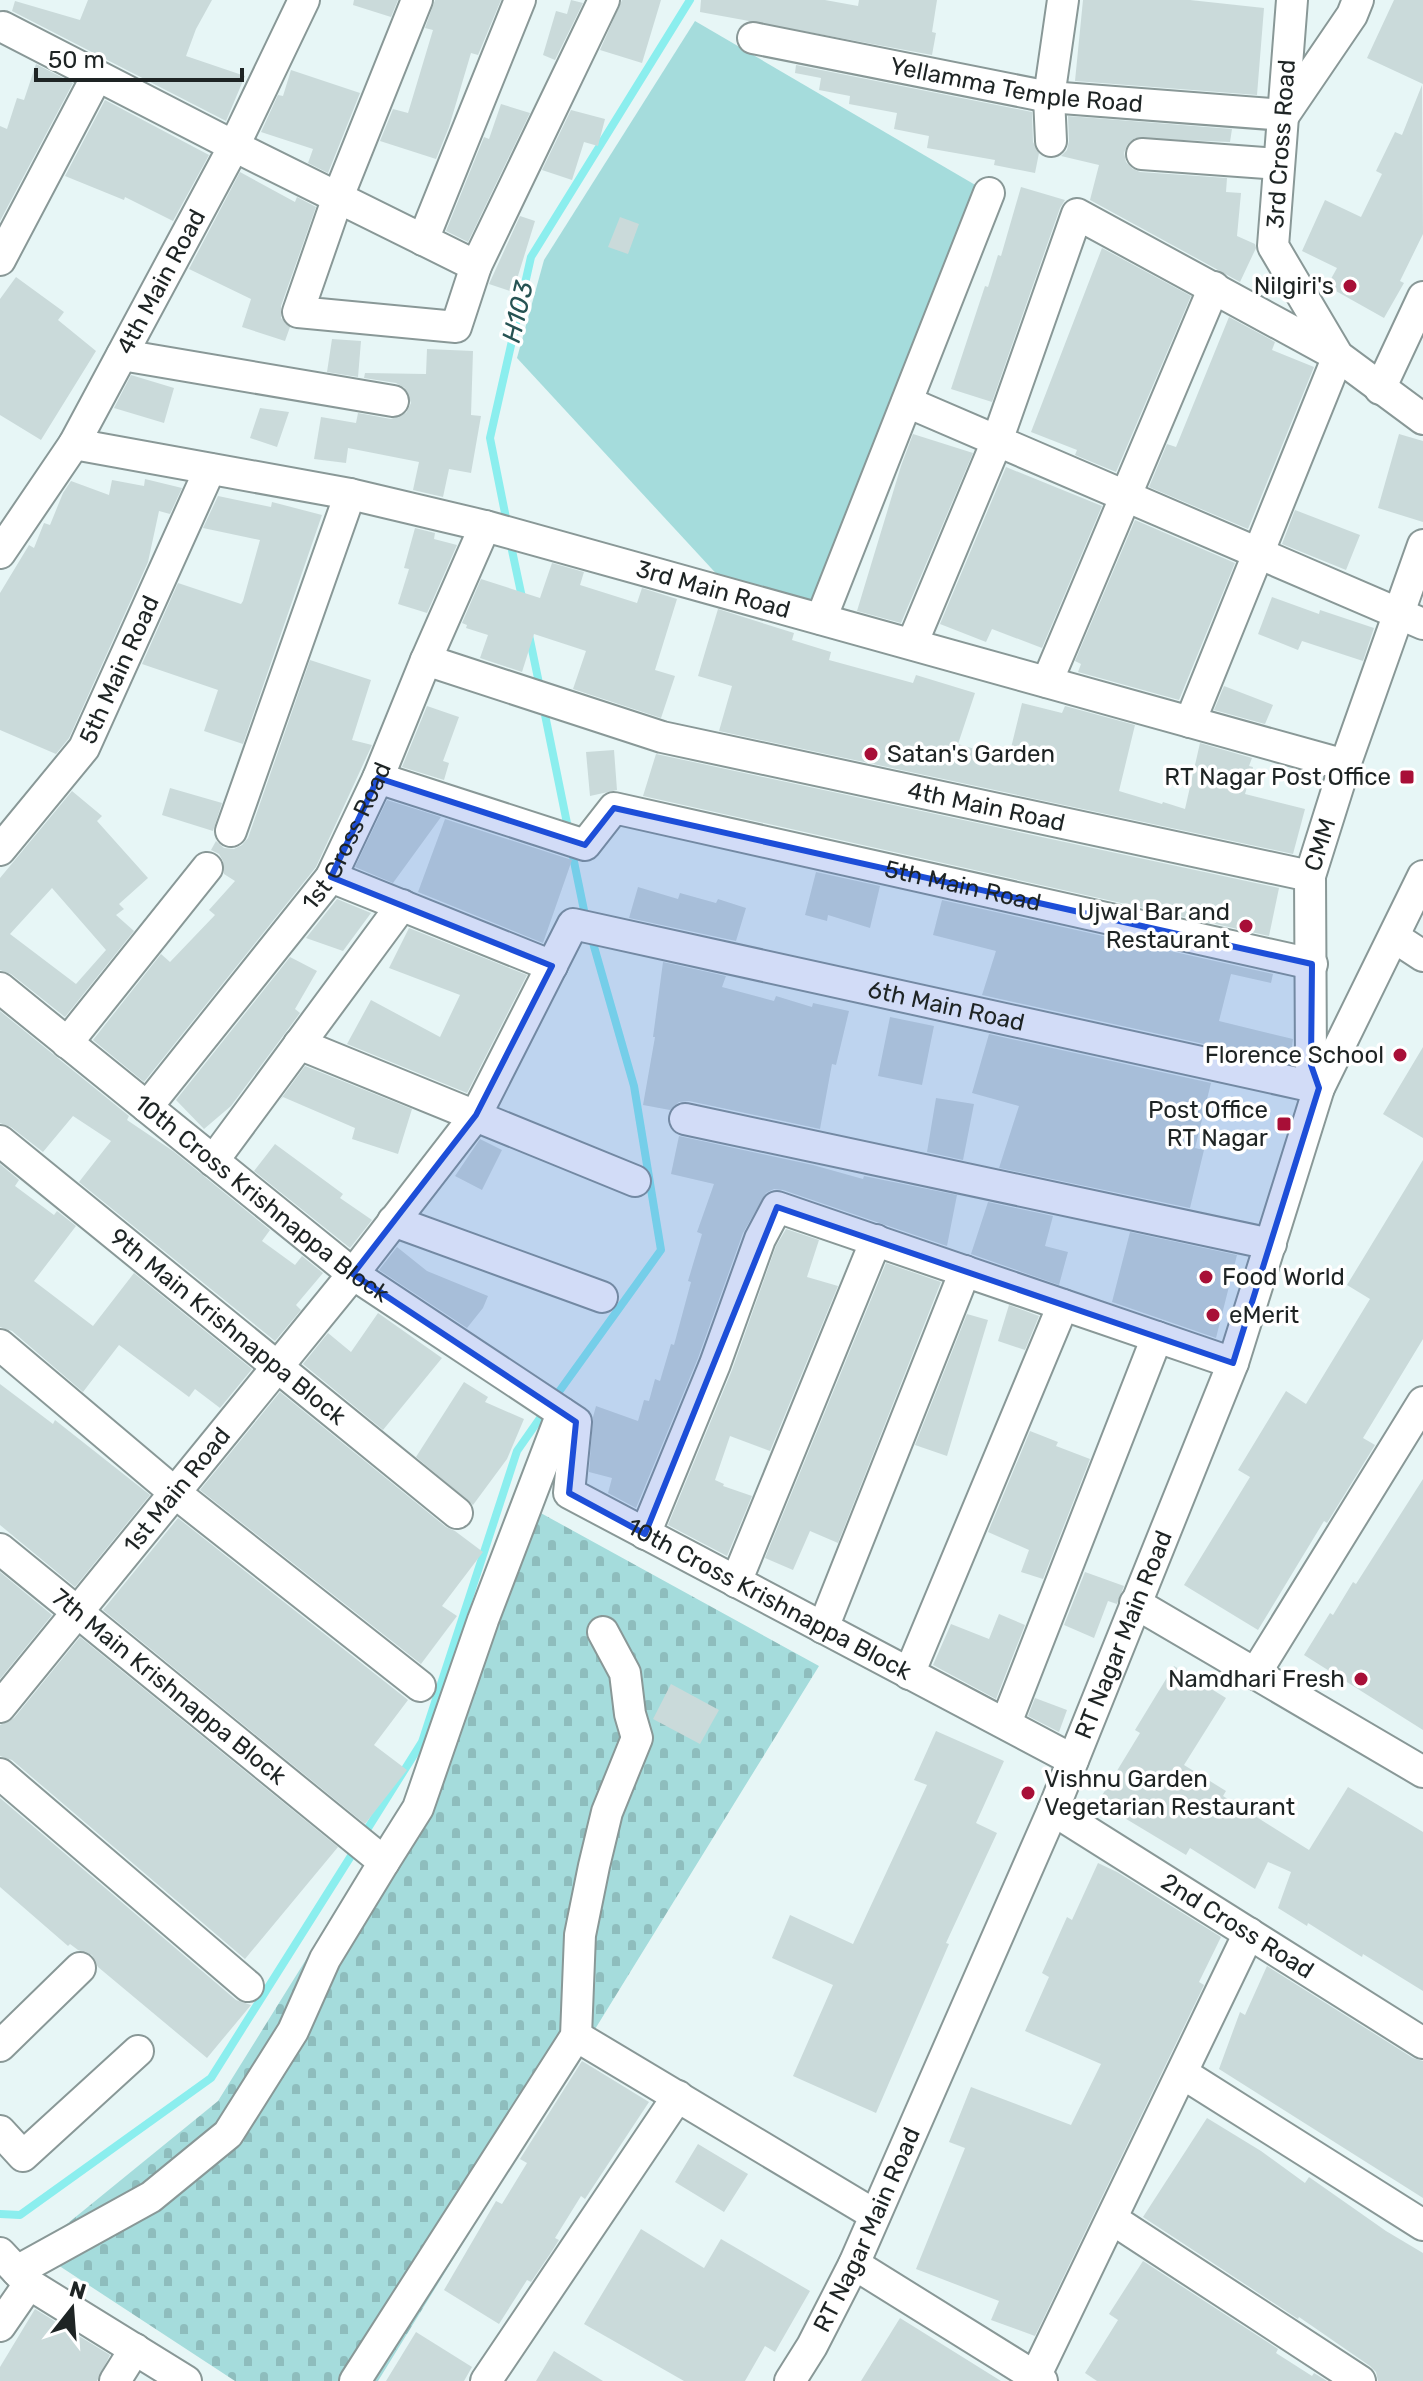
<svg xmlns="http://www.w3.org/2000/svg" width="1423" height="2381" font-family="Rubik,sans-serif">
  <defs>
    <pattern id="cemetery-stones" width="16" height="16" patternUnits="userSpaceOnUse" patternTransform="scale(2)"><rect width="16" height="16" fill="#a5dcdc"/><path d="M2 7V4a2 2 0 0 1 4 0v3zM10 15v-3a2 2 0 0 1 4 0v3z" fill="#8ebdbd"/></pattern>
  </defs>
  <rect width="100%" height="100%" fill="#e7f6f6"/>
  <path fill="#a5dcdc" d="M695,21L989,193L817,611L723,581L517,358L544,260Z"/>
  <path fill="url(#cemetery-stones)" d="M528,1506L819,1666L378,2381H235L35,2250L218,2101L434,1754Z"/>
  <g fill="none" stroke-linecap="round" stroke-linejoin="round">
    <path stroke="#8beeee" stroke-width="8" d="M507,523L490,438L531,257L690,0
      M510,541L523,602
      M529,635L540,688
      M543,705L569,833
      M571,847L586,920
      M553,1400L661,1250L634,1086L591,936
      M363,1836L422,1742L517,1451L545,1411
      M0,2214L20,2215L211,2078L356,1848"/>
  </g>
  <path fill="#cadada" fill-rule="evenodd" d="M88,0H212L196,29L186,56L245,76L226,121L12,11L15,1L80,20Z
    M354,0H398L391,17L353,5Z
    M435,0H501L478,55L471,53L449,127L436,159L380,141L393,109L408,113L433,30L425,28Z
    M571,0L583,3L555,60L543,55L556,11L567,14Z
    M622,0H661L642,63L600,50Z
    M701,0H825L858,6L859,0H937L932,32L936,33L932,55L700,12Z
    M1083,0H1190L1264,8L1257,95L1075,81Z
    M1394,0H1423V84L1367,58Z
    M36,64L73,83L0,221V126L7,129L17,98L24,100Z
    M796,65L1032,112L1033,142L1039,153L1035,173L994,165L995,160L927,148L929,136L894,129L897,113L849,104L850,96L819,90L821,78L795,73Z
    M291,70L360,93L328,173L308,163L313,149L261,132L278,95L283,96Z
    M1422,85L1423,234L1400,281L1404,283L1384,318L1327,286L1337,268L1302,251L1325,200L1361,217L1382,174L1376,171L1395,132L1402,135Z
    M105,100L209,155L173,221L125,197L124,200L65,176Z
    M501,104L530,113L468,242L446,231L484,137L489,139Z
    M571,110L605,119L598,146L584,142L572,180L542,170Z
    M1068,116L1232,129L1230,142L1135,138L1127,145L1124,153L1126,162L1133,169L1140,172L1227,178L1226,192L1241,193L1237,236L1255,244L1256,248L1240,282L1090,200L1099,165L1061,156L1067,150L1069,141Z
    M240,172L295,202L297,197L316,207L281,306V318L290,327L285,341L242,327L251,299L189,269Z
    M1021,187L1065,200L1060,208L992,402L951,389L985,286L988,287L998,255L1001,256Z
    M520,216L535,221L513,292L489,284Z
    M620,217L639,224L628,254L608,247Z
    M1102,248L1191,296L1116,472L1075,455L1077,450L1031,432Z
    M16,277L64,312L58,320L96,351L41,440L0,415V299Z
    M1229,317L1275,342L1272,350L1314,367L1248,529L1149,487L1167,444L1176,447Z
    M332,339L361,341L358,377L327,372Z
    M427,349L473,351L471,415L481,416L471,473L449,469L443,497L413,490L419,462L348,448L346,463L314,459L321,417L356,423L358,413L391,419L406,413L411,403L405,388L396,383L364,378L365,373L426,374Z
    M131,375L174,388L164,423L114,408Z
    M260,408L289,412L277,447L250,438Z
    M913,434L973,453L901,623L857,611L901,466Z
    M1399,434L1423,441V522L1378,508Z
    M1006,467L1102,506L1042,648L992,629L986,642L940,624Z
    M145,479L182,488L170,514L159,511L148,562L69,738L56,754L0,730V593L29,545L34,548L44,523L50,525L63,493L71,481L109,495L112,480L144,486Z
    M218,496L271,507L272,502L322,515L243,744L204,731L218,690L142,664L178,583L241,604L243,601L260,540L203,528Z
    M1295,510L1360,535L1346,570L1282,544Z
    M1135,520L1235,563L1179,700L1078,672L1081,664L1075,661Z
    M415,528L435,533L434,539L457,545L427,613L398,604L409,569L404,568Z
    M552,563L584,572L580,585L637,603L642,588L677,599L655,670L675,676L661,718L573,689L586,651L534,634L522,672L480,658L488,635L466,628L467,625L462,623L481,579L540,598Z
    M1272,597L1319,614L1320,610L1374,628L1363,661L1302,641L1298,650L1258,634Z
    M718,609L794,633L792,640L831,652L829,660L913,683L916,675L975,693L958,744L1005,758L1007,751L1010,752L1022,703L1062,713L1065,706L1135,725L1119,791L1162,804L1163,802L1185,809L1200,743L1252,758L1249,766L1253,767L1245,794L1305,809L1293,854L719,731L732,686L698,676Z
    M310,660L371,680L352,740L372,745L316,867L144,1082L93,1040L161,954L170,962L215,915L209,910L235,881L224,874L223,861L219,854L211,850L216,841L224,848L234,849L242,845L248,838Z
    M1224,686L1273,705L1265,724L1214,710Z
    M427,706L459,717L443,761L449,763L444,780L402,767Z
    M614,750L617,790L590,796L586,752Z
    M656,754L1279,888L1269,936L643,796Z
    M170,788L222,803L213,831L162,815Z
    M72,791L102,816L97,821L148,878L119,904L124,909L116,915L134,931L65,1017L11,974L0,970V878ZM52,888L106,950L76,984L10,934Z
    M387,800L441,817L393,883L355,867Z
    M445,819L572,860L543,943L418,892Z
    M816,872L880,886L870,928L828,915L827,921L805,915Z
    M638,887L678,899L680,893L716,903L718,899L746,908L736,941L629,918Z
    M337,899L371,913L343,951L306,938Z
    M942,900L1273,974L1271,983L1231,974L1219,1021L1293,1039L1290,1063L982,995L996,951L933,935Z
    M409,928L527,975L467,1093L347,1044L371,1000L440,1037L460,995L389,968Z
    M290,957L317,971L295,1009L300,1013L231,1106L204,1129L176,1100Z
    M663,962L726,976L722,987L774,1001L776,996L812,1007L813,1003L849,1011L836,1065L832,1064L820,1129L689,1101L679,1102L670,1110L643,1105L655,1037H653Z
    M0,1011L129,1116L127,1120L173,1151L270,1230L262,1241L295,1265L302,1256L323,1273L296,1305L301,1310L275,1341L79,1182L111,1141L73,1116L43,1152L11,1127L0,1123Z
    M890,1017L934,1026L922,1085L878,1076Z
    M989,1034L1211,1083L1195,1148L1204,1150L1190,1208L999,1168L1019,1106L972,1093Z
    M1423,1047V1138L1383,1114Z
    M305,1066L412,1109L398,1154L352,1139L355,1128L283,1097L280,1100Z
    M936,1098L974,1104L963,1160L927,1152Z
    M679,1136L813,1165L863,1179L864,1176L957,1195L947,1246L783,1190L774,1189L766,1193L743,1233L698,1358L636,1508L608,1493L612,1478L589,1472L593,1417L596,1406L638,1421L644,1400L649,1401L655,1379L660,1381L671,1344L674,1345L691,1282L688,1281L702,1234L697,1232L714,1184L671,1174Z
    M480,1139L502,1150L482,1190L455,1176Z
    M275,1144L343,1194L340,1198L372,1220L350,1248L254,1171Z
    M1423,1160V1339L1363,1438L1375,1445L1327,1523L1324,1521L1258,1630L1184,1585L1250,1477L1238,1470L1286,1391L1306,1404L1370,1299L1347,1285Z
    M0,1164L19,1180L15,1186L54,1215L57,1211L76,1226L34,1281L93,1326L134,1273L252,1369L220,1408L195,1389L189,1397L119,1345L83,1392L12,1331L0,1327Z
    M988,1202L1053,1216L1045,1246L1068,1252L1059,1285L971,1254Z
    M786,1229L819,1240L807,1277L838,1286L770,1451L730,1436L715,1480L724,1484L723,1486L752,1496L727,1556L668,1525L732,1370L776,1246Z
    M1130,1232L1237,1255L1216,1338L1112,1302Z
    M397,1247L427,1271L488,1296L483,1308L467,1328L379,1270Z
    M886,1263L941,1282L838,1543L810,1531L793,1570L765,1558Z
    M1009,1305L1039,1316L1025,1350L998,1341Z
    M378,1313L442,1358L383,1430L303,1364L328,1333L351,1352Z
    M967,1314L988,1320L947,1456L915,1445Z
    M464,1382L488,1397L485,1402L524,1419L507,1459L473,1505L416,1457Z
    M0,1384L53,1424L55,1420L150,1495L75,1587L0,1525Z
    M280,1392L446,1527L455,1531L483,1552L442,1606L457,1616L421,1664L200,1490Z
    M1030,1431L1058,1442L1056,1446L1090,1459L1043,1579L1021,1572L1029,1550L988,1532Z
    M1423,1479V1730L1304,1655L1330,1613L1333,1615L1353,1582L1356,1584Z
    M178,1518L408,1700L374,1745L407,1770L365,1824L103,1610Z
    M0,1572L52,1615L0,1679Z
    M1085,1572L1124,1586L1117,1604L1108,1601L1094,1638L1064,1625Z
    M999,1614L1025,1625L996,1699L933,1665L951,1624L989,1639Z
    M80,1637L338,1847L245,1959L12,1760L0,1756V1725L14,1718Z
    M1174,1666L1226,1698L1184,1765L1226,1791L1223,1796L1309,1850L1348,1787L1423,1832V1991L1363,1954L1362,1957L1308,1923L1307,1926L1278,1908L1291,1872L1268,1862L1255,1889L1190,1848L1186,1855L1098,1802L1140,1733L1135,1730Z
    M671,1684L719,1710L700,1744L653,1719Z
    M1035,1698L1067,1710L1059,1732L1028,1716Z
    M936,1731L1004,1761L976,1823L997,1833L946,1943L949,1944L876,2113L793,2076L833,1985L772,1958L790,1915L853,1944L927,1785L914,1780Z
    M0,1798L236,2000L251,2005L207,2058L98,1967L92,1955L78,1950L70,1944L68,1946L0,1887Z
    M1098,1863L1117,1872L1221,1937L1199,1982L1204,1985L1035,2336L991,2320L999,2301L916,2269L965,2148L949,2142L971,2087L1071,2125L1101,2064L1025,2031L1049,1977L1042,1973L1067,1917L1072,1920Z
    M1267,1966L1413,2058L1423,2061V2198L1219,2069L1240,2012L1245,2015Z
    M582,2061L649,2102L585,2199L581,2196L555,2238L559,2240L550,2254L531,2282L527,2280L499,2324L444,2290L496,2201L502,2204L527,2163L520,2159Z
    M1207,2118L1261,2151L1305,2183L1309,2177L1386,2231L1423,2253V2381H1378L1376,2372L1370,2366L1299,2317L1298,2319L1143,2217Z
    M698,2144L748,2174L724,2212L675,2182Z
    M641,2229L704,2268L721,2239L810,2291L775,2352L765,2346L745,2381H684L584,2324Z
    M1143,2261L1278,2349L1276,2353L1312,2376L1314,2373L1327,2381H1097L1085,2373L1118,2320L1109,2314Z
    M35,2309L110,2355L97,2381H0V2367Z
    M900,2318L1001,2381H861Z
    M416,2332L472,2367L464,2381H386Z
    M554,2351L562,2356L603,2381H536Z"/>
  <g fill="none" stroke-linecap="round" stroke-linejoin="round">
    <defs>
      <g id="minor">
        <path d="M417,0L338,197L298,312L456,327L476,266"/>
        <path d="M1292,0L1273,246L1338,356L1423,419"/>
        <path d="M3,27L234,146L476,266L604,0"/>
        <path id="s1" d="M753,38L1049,97L1284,115L1352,15L1358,0"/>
        <path d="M1051,141L1049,97L1063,0"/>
        <path d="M1142,154L1278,164"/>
        <path d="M423,240L520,0"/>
        <path d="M0,260L97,76"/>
        <path d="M122,355L393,401"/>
        <path d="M1380,389L1423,297"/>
        <path d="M907,402L1423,624"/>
        <path id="s2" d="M74,444L350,494L485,526L1345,765"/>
        <path id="s3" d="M0,553L74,444L234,146L304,0"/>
        <path d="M821,619L989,193"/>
        <path d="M912,644L997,441L1077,214L1338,356"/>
        <path id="s4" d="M426,660L662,737L1310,876"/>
        <path d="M1047,682L1214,287"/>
        <path d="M1190,722L1338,356"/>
        <path id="s5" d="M378,778L585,845L614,808L1312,964"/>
        <path d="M231,831L350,494"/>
        <path id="s6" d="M0,850L84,748L210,469"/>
        <path d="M331,877L552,966"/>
        <path d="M1394,937L1423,956"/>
        <path id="s7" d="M0,988L353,1274L576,1422L569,1493L1073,1760"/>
        <path d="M67,1043L207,868"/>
        <path d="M299,1044L635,1181"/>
        <path id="s8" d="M147,1107L331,877L378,778L426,660L485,526"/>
        <path d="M685,1119L1271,1244"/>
        <path id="s9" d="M0,1141L457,1513"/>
        <path d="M213,1161L402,905"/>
        <path d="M393,1221L602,1297"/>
        <path d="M0,1345L174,1492L420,1686"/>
        <path d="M645,1534L715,1364L760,1239L777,1207L1233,1363"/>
        <path id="s10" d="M0,1549L384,1862L325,1959L293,2031L228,2134L151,2197L17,2271"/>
        <path d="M736,1582L876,1240"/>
        <path d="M1135,1603L1423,1772"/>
        <path d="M823,1628L965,1271"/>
        <path d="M909,1674L1063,1305"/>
        <path d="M1255,1674L1423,1402"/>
        <path id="s11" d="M0,1707L353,1274L476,1115L573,924L1319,1088L1311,1065L1310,876L1345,765L1423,545"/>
        <path d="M1006,1723L1157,1337"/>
        <path d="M0,1774L248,1986"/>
        <path id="s12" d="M1053,1810L1423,2043"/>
        <path d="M384,1862L418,1808L483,1620L562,1413"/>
        <path d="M576,2036L875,2215"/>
        <path d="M0,2046L80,1968"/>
        <path d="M1182,2073L1423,2225"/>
        <path d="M0,2131L23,2156L138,2051"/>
        <path d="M1112,2219L1360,2381"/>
        <path d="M0,2253L29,2284L186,2381"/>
        <path d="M854,2264L1042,2381"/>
        <path d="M0,2326L29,2284"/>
        <path d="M115,2381L135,2349"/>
        <path d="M355,2381L576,2036L580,1935L594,1866L607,1812L637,1738L630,1714L625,1673L603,1632"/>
        <path d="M486,2381L678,2096"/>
        <path id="s13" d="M790,2381L812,2346L854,2264L1053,1810L1233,1363L1319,1088L1423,876"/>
        <path d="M1033,2381L1249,1933"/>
      </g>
    </defs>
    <use href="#minor" stroke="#899897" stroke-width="34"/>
    <use href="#minor" stroke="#fff" stroke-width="30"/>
  </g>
  <path fill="#1d4ed8" fill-opacity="0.2" stroke="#1d4ed8" stroke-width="6" stroke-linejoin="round" d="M378,778L585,845L614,808L1312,964L1311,1065L1319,1088L1233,1363L777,1207L645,1534L569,1493L576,1422L353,1274L476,1115L552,966L331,877Z"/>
  <g fill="#a80f37" stroke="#fff" stroke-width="3">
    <circle cx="1350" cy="286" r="8"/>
    <circle cx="871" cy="754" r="8"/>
    <rect x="1399" y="769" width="16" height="16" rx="4"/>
    <circle cx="1246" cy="926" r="8"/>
    <circle cx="1400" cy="1055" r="8"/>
    <rect x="1276" y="1116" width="16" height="16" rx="4"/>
    <circle cx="1206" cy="1277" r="8"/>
    <circle cx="1213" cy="1315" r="8"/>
    <circle cx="1361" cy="1679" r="8"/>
    <circle cx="1028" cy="1793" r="8"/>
  </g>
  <g text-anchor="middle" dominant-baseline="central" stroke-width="7" stroke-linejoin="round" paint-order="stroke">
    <g font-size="24" fill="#1e2424" stroke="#fff">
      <text stroke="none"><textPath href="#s1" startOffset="268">Yellamma Temple Road</textPath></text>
      <text transform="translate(1281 144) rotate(-86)">3rd Cross Road</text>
      <text stroke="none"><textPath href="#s3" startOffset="316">4th Main Road</textPath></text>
      <text stroke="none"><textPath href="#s2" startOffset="656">3rd Main Road</textPath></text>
      <text stroke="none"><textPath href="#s6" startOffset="218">5th Main Road</textPath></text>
      <text stroke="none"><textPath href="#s4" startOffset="580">4th Main Road</textPath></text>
      <text stroke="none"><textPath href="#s8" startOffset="338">1st Cross Road</textPath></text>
      <text stroke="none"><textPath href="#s11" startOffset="1984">CMM</textPath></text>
      <text stroke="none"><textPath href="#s5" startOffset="622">5th Main Road</textPath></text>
      <text stroke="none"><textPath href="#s11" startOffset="1356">6th Main Road</textPath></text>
      <text stroke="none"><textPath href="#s7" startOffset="336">10th Cross Krishnappa Block</textPath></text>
      <text stroke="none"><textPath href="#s9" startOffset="294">9th Main Krishnappa Block</textPath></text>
      <text stroke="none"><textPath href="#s11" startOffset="280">1st Main Road</textPath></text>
      <text stroke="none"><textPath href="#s7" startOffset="1020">10th Cross Krishnappa Block</textPath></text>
      <text stroke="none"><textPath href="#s13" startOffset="818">RT Nagar Main Road</textPath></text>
      <text stroke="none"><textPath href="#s10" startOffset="218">7th Main Krishnappa Block</textPath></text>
      <text stroke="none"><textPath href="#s12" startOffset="218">2nd Cross Road</textPath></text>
      <text stroke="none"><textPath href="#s13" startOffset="170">RT Nagar Main Road</textPath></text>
    </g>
    <g font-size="24" fill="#1e2424" stroke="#fff" text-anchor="end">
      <text x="1334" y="286">Nilgiri's</text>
      <text x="887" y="754" text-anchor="start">Satan's Garden</text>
      <text x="1391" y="777">RT Nagar Post Office</text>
      <text x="1230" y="912">Ujwal Bar and<tspan x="1230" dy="28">Restaurant</tspan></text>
      <text x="1384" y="1055">Florence School</text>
      <text x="1268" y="1110">Post Office<tspan x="1268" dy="28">RT Nagar</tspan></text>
      <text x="1222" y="1277" text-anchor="start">Food World</text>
      <text x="1229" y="1315" text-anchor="start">eMerit</text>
      <text x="1345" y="1679">Namdhari Fresh</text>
      <text x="1044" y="1779" text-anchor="start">Vishnu Garden<tspan x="1044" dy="28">Vegetarian Restaurant</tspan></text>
    </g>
    <g font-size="26" font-style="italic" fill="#265353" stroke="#fff">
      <text transform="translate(518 312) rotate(-77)">H103</text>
    </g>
  </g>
  <g transform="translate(72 2309) rotate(17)" stroke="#ffffff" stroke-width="6" paint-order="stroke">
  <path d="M0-6L14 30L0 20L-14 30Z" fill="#1e2424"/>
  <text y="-12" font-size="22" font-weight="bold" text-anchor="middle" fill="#1e2424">N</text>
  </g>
  <path d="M36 68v12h206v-12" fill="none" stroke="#1e2424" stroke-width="4"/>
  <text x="48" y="68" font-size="24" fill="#1e2424" stroke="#ffffff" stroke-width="6" paint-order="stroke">50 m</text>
</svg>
